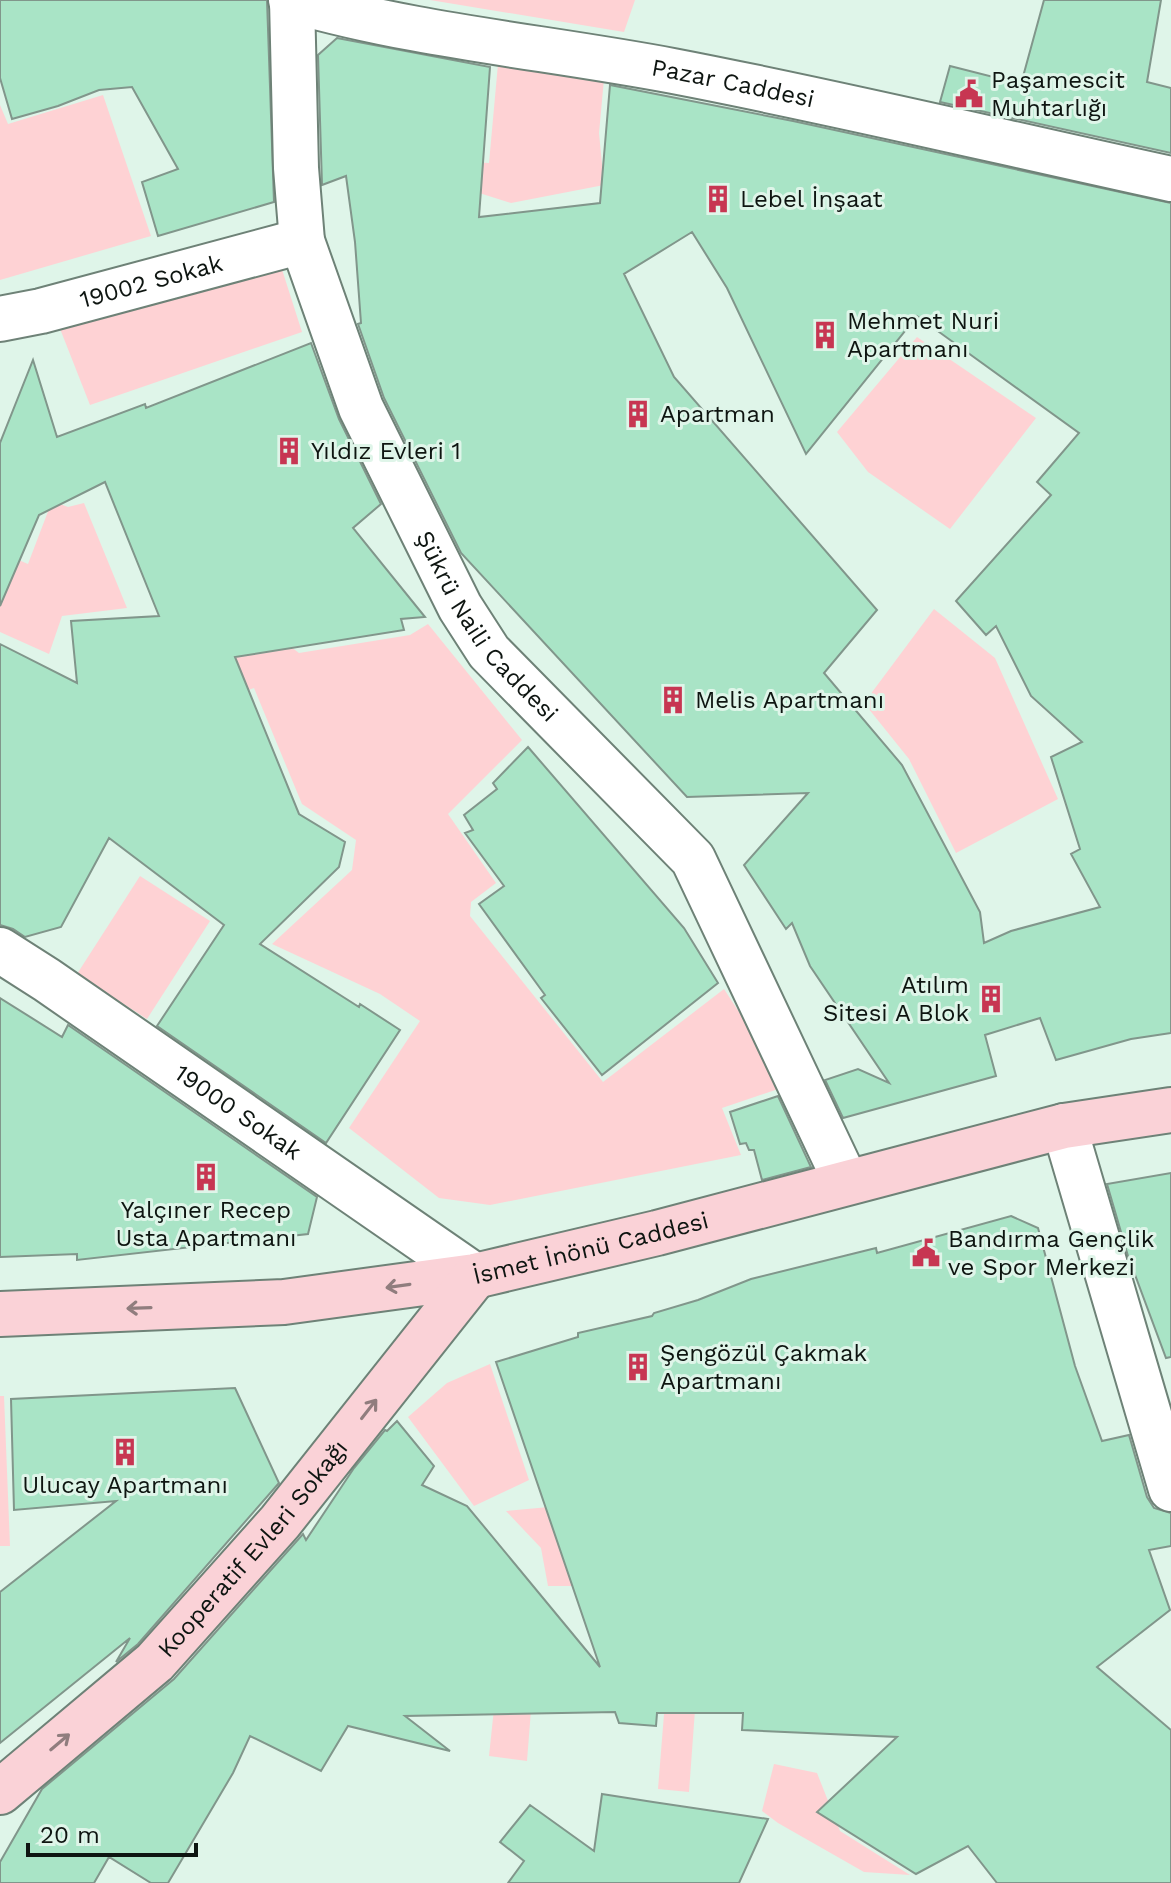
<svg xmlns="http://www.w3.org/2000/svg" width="1171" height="1883" font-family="'Work Sans',sans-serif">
  <rect width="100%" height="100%" fill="#dff5e9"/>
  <path fill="#fed2d4" d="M430,0H635L624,32Z
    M499,53L605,68L599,133L604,185L511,203L454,185L427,159L489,163Z
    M103,95L151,236L0,280V105L8,124Z
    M278,257L302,332L90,405L55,316Z
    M917,337L1036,418L950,529L868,472L837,432Z
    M52,501L68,507L84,503L127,608L62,616L49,654L0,632V552L28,564Z
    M934,609L995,658L1058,799L956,853L909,759L864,703Z
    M428,624L522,740L448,814L496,883L471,902L470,916L603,1082L724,989L787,1086L722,1108L741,1155L490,1205L439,1198L349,1128L420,1021L380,994L272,944L352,870L356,840L302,804L254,688L196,708L185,671L278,637L299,653L410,635Z
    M140,876L210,921L147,1019L77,974Z
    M490,1364L529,1480L474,1506L408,1417L447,1383Z
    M0,1396H4L10,1546H0Z
    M582,1504L598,1586H548L541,1548L506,1511Z
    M538,1621L527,1761L489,1756L503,1623Z
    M669,1652L699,1655L689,1792L658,1789Z
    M774,1764L817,1773L840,1831L910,1875L864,1872L778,1823L762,1811Z"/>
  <path fill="#a9e4c6" stroke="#81968b" stroke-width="2" fill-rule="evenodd" d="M0,0H267L274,202L158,236L142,182L178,169L132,87L99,90L58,106L12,119L0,78Z
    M1044,0H1161L1147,82L1171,88V153L940,102L950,66L1021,84Z
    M337,38L490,67L479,217L600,203L610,85L793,121L1171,203V1033L1131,1039L1056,1060L1040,1018L985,1035L996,1076L843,1118L825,1080L858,1069L889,1083L810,966L792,923L786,929L744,865L808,793L687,797L461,553L384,398L358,324L361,323L355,242L346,176L322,185L318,55ZM692,232L727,288L806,454L917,316L1079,433L1037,482L1051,495L956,601L986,635L996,626L1031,696L1082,742L1051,757L1080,849L1071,854L1100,907L1011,931L984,943L980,912L902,765L824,673L877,610L674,377L624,274Z
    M311,343L339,419L381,504L353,528L425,617L401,619L404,630L235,657L299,814L345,842L339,867L260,944L359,1007L360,1004L400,1030L326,1143L157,1026L224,925L109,838L61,927L25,937L13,929L0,925V644L77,683L71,621L159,616L105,482L39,515L0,606V443L33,360L57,437L145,404L146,408Z
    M528,747L684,928L718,983L602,1075L541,998L545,995L479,904L504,886L465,833L473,830L464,815L497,789L493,783Z
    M0,998L62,1037L68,1025L317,1197L308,1234L77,1260V1254L0,1257Z
    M778,1096L811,1167L762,1180L754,1150H749L746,1143L740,1144L730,1112Z
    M1171,1173V1357L1166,1358L1128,1256L1107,1184Z
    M1011,1216L1038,1228L1075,1366L1102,1441L1129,1435L1147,1497L1154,1508L1171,1513V1546L1149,1550L1170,1610L1097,1667L1171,1730V1883H997L968,1846L916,1874L817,1812L897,1737L742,1730L743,1713H657L656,1726L619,1723L615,1712L405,1716L450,1751L348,1726L321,1771L250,1736L233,1773L168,1883H151L109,1857L94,1883H0V1862L42,1789L174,1679L303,1534L306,1540L354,1468L385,1430L387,1431L397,1421L434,1466L422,1485L467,1506L600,1667L496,1362L578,1337V1333L652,1316L654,1313L698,1300L751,1279L876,1248L877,1253Z
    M235,1388L279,1483L138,1644L116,1662L130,1638L0,1743V1592L116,1501L14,1510L11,1399Z
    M602,1794L653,1802L768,1819L739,1883H508L524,1861L500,1842L530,1805L594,1851Z"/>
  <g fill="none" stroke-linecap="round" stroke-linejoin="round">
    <defs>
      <g id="street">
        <path id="s1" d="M291,0C416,36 546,47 673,71C840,103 1005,143 1171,179"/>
        <path id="s2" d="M292,0L296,168L302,241L361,408L460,607L489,652L693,859L846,1182"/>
        <path id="s3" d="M0,319L41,311L302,241"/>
        <path id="s4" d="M0,950L47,980L475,1276"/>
        <path d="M1064,1126L1171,1489"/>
      </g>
      <g id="secondary">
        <path id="s5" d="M0,1314L284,1302L475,1276L657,1233L1064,1126L1171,1110"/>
        <path id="s6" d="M0,1792L155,1662L280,1522L475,1276"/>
      </g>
    </defs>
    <use href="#street" stroke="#6e8277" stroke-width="48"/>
    <use href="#secondary" stroke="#6e8277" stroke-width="48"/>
    <use href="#street" stroke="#fff" stroke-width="44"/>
    <use href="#secondary" stroke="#fad2d7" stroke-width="44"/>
  </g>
  <defs><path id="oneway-shaft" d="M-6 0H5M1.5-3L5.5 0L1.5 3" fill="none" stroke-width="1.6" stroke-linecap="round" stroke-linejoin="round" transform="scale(2)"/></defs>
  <g stroke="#907d7e">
    <use href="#oneway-shaft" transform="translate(398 1286) rotate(172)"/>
    <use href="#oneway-shaft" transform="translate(139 1308) rotate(178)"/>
    <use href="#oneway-shaft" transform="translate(369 1409) rotate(-52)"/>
    <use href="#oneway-shaft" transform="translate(60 1742) rotate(-40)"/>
  </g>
  <defs>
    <symbol id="civic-bare" viewBox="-9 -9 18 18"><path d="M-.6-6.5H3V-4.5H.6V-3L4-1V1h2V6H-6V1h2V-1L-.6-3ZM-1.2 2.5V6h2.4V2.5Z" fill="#c73652" stroke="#dff5e9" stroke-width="2.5" paint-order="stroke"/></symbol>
    <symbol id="building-bare" viewBox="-9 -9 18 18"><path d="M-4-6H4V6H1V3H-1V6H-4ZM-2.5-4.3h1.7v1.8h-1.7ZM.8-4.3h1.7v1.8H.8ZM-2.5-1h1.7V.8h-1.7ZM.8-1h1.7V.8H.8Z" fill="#c73652" stroke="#dff5e9" stroke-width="2.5" paint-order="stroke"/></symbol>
  </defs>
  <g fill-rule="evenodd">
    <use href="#civic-bare" x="949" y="74" width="40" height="40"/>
    <use href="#building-bare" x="698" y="179" width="40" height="40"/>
    <use href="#building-bare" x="805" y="315" width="40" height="40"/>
    <use href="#building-bare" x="618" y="394" width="40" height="40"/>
    <use href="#building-bare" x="269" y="431" width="40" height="40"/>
    <use href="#building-bare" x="653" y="680" width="40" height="40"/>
    <use href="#building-bare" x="971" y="979" width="40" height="40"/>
    <use href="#building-bare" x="186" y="1157" width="40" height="40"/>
    <use href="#civic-bare" x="906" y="1233" width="40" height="40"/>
    <use href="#building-bare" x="618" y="1347" width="40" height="40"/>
    <use href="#building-bare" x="105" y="1432" width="40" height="40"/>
  </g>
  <g text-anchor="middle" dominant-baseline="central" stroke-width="6" stroke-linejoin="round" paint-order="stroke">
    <g font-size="24" fill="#0e1511" stroke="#dff5e9" text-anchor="start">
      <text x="991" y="80">Paşamescit<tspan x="991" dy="28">Muhtarlığı</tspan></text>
      <text x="740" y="199">Lebel İnşaat</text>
      <text x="847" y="321">Mehmet Nuri<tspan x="847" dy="28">Apartmanı</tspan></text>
      <text x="660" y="414">Apartman</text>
      <text x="311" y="451">Yıldız Evleri 1</text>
      <text x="695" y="700">Melis Apartmanı</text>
      <text x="969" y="985" text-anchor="end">Atılım<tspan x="969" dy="28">Sitesi A Blok</tspan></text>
      <text x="206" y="1210" text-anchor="middle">Yalçıner Recep<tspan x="206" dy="28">Usta Apartmanı</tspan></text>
      <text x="948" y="1239">Bandırma Gençlik<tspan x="948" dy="28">ve Spor Merkezi</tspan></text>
      <text x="660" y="1353">Şengözül Çakmak<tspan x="660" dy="28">Apartmanı</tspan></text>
      <text x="125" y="1485" text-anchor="middle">Ulucay Apartmanı</text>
    </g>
    <g font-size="24" fill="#0e1511" stroke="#dff5e9">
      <text stroke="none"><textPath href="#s1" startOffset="450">Pazar Caddesi</textPath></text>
      <text stroke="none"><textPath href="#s3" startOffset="156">19002 Sokak</textPath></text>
      <text stroke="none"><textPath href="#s2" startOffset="672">Şükrü Naili Caddesi</textPath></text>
      <text stroke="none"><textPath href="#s4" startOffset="288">19000 Sokak</textPath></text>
      <text stroke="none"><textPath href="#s5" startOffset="596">İsmet İnönü Caddesi</textPath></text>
      <text stroke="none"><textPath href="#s6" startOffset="352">Kooperatif Evleri Sokağı</textPath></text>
    </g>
  </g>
  <path d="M28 1843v12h168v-12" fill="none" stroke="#0e1511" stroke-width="4"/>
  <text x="40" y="1843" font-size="24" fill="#0e1511" stroke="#dff5e9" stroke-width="6" paint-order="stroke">20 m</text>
</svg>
